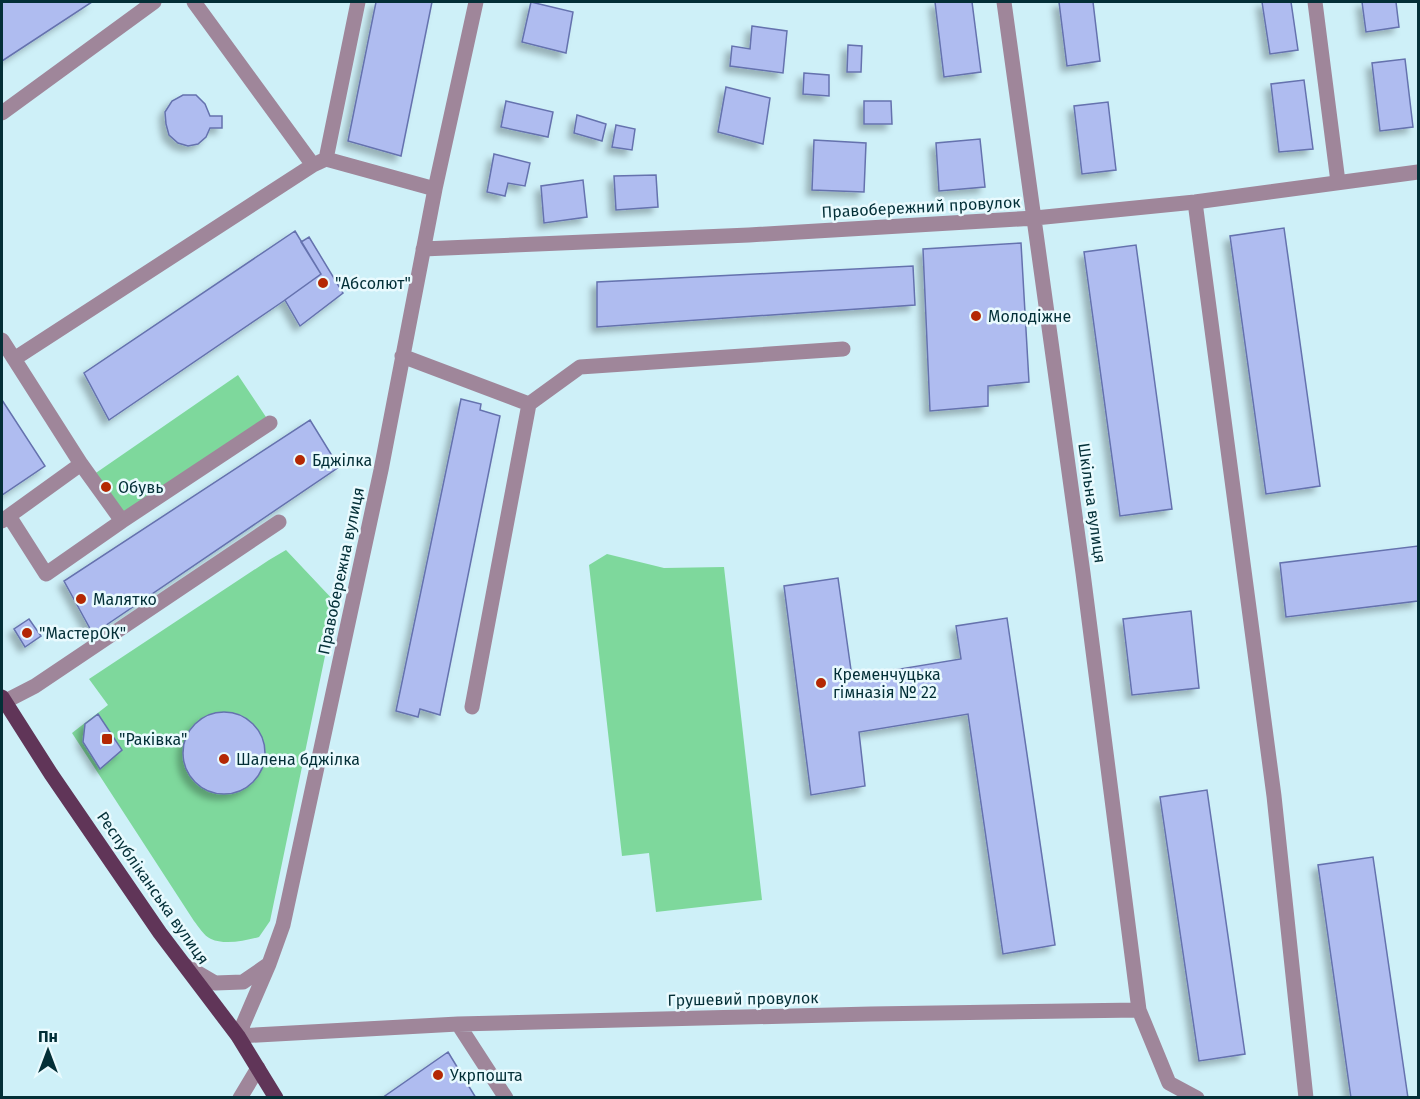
<svg xmlns="http://www.w3.org/2000/svg" width="1420" height="1099" font-family="'Fira Sans',sans-serif">
  <defs>
    <filter id="shadow"><feDropShadow dx="-5.5" dy="5.5" stdDeviation="3" flood-color="#0004"/></filter>
  </defs>
  <rect width="100%" height="100%" fill="#cef0f8"/>
  <path fill="#7ed89c" d="M238,375L270,423L122,521L90,477Z
    M286,550L336,603L270,921L259,937C245,941 224,945 211,939C204,936 198,926 194,921L72,733L108,705L89,679L269,560Z
    M607,554L664,568L724,567L762,900L656,912L649,853L622,856L589,565Z"/>
  <path fill="#afbcf0" stroke="#6572ae" stroke-width="1.5" filter="url(#shadow)" d="M2,2H92L2,61Z
    M376,2H432L401,156L348,141Z
    M531,2L573,12L566,53L522,42Z
    M935,2H972L981,72L944,77Z
    M1059,2H1093L1100,61L1067,66Z
    M1262,2H1291L1298,50L1270,54Z
    M1362,2H1396L1399,27L1366,32Z
    M752,26L787,31L783,73L730,66L732,46L750,49Z
    M848,45L862,46L861,72H847Z
    M1405,59L1413,127L1380,131L1372,63Z
    M804,73L829,75V96L803,94Z
    M1304,80L1313,149L1279,152L1271,84Z
    M726,87L770,98L763,144L718,132Z
    M183,95H196L205,104L210,116H222V128H210L206,137L198,144L188,146L178,143L169,135L166,124L165,112L172,101Z
    M506,101L553,112L548,137L501,127Z
    M864,101H891L892,124H864Z
    M1108,102L1116,170L1082,174L1074,106Z
    M577,115L606,124L602,141L574,133Z
    M616,125L635,129L632,150L612,147Z
    M980,139L985,187L939,191L936,143Z
    M814,140L866,143L864,192L812,190Z
    M494,154L530,163L525,186L508,183L505,196L487,192Z
    M656,175L658,207L616,210L614,176Z
    M583,180L587,217L544,223L541,186Z
    M1284,228L1320,486L1266,494L1230,236Z
    M295,231L321,274L285,300L109,420L84,373Z
    M309,237L343,293L300,326L285,300L321,274L301,242Z
    M1021,243L1029,382L988,386V406L930,411L923,249Z
    M1136,245L1172,509L1120,516L1084,252Z
    M913,266L915,305L597,327V282Z
    M461,399L481,404L480,410L500,416L440,715L420,709L418,717L396,711Z
    M2,400L45,466L2,495Z
    M310,420L339,467L93,634L64,581Z
    M1418,546V601L1286,617L1280,563Z
    M838,578L852,677L961,659L956,626L1007,618L1055,945L1003,954L968,714L859,732L865,786L811,795L784,586Z
    M1191,611L1199,688L1132,695L1123,619Z
    M29,619L41,636L25,647L14,629Z
    M183 753a41 41 0 1 1 82 0a41 41 0 1 1-82 0Z
    M98,714L122,750L100,769L83,742L85,724Z
    M1207,790L1245,1054L1199,1061L1160,797Z
    M1373,857L1408,1098H1351L1318,865Z
    M448,1052L476,1098H382Z"/>
  <g fill="none" stroke-linecap="round" stroke-linejoin="round">
    <path stroke="#9f869a" stroke-width="15" d="M194,2L313,165
      M476,2L435,189L381,470L283,925L269,964L238,1036L458,1024L871,1014L1139,1010L1169,1083L1197,1098
      M1004,2L1083,573L1139,1010
      M1315,2L1338,182
      M2,113L154,2
      M326,159L358,2
      M1195,202L1274,796L1306,1098
      M423,249L749,235L1035,218L1195,202L1418,172
      M2,340L81,464
      M402,356L529,404L472,707
      M14,359L313,165L326,159L435,189
      M529,404L580,367L843,349
      M9,516L46,574L122,521
      M2,521L81,464L122,521L270,423
      M2,703L35,686L279,522
      M186,966L215,983L243,982L269,964
      M458,1024L506,1098
      M240,1098L258,1068"/>
    <path stroke="#603558" stroke-width="15" d="M2,697L51,774L160,933L238,1036L276,1098"/>
  </g>
  <g fill="#b42804" stroke="#e9fafe" stroke-width="2">
    <circle cx="323" cy="283" r="6"/>
    <circle cx="976" cy="316" r="6"/>
    <circle cx="300" cy="460" r="6"/>
    <circle cx="106" cy="487" r="6"/>
    <circle cx="81" cy="599" r="6"/>
    <circle cx="27" cy="633" r="6"/>
    <circle cx="821" cy="683" r="6"/>
    <rect x="101" y="733" width="12" height="12" rx="3"/>
    <circle cx="224" cy="759" r="6"/>
    <circle cx="438" cy="1075" r="6"/>
  </g>
  <g text-anchor="middle" dominant-baseline="central" stroke-width="5" stroke-linejoin="round" paint-order="stroke">
    <g font-size="16" fill="#032f37" stroke="#e9fafe">
      <text transform="translate(921 207) rotate(-3)">Правобережний провулок</text>
      <text transform="translate(1092 503) rotate(82)">Шкільна вулиця</text>
      <text transform="translate(341 571) rotate(-78)">Правобережна вулиця</text>
      <text transform="translate(153 888) rotate(55)">Республіканська вулиця</text>
      <text transform="translate(743 999) rotate(-1)">Грушевий провулок</text>
    </g>
    <g font-size="16" fill="#032f37" stroke="#e9fafe" text-anchor="start">
      <text x="335" y="283">"Абсолют"</text>
      <text x="988" y="316">Молодіжне</text>
      <text x="312" y="460">Бджілка</text>
      <text x="118" y="487">Обувь</text>
      <text x="93" y="599">Малятко</text>
      <text x="39" y="633">"МастерОК"</text>
      <text x="833" y="674">Кременчуцька<tspan x="833" dy="18">гімназія № 22</tspan></text>
      <text x="119" y="739">"Раківка"</text>
      <text x="236" y="759">Шалена бджілка</text>
      <text x="450" y="1075">Укрпошта</text>
    </g>
  </g>
  <rect width="1420" height="1099" fill="none" stroke="#032f37" stroke-width="6"/>
  <g transform="translate(48 1051)" stroke="#e9fafe" stroke-width="4.5" paint-order="stroke">
  <path d="M0-4.5L10 22L0 15L-10 22Z" fill="#032f37"/>
  <text y="-9" font-size="16" font-weight="bold" text-anchor="middle" fill="#032f37">Пн</text>
  </g>
</svg>
